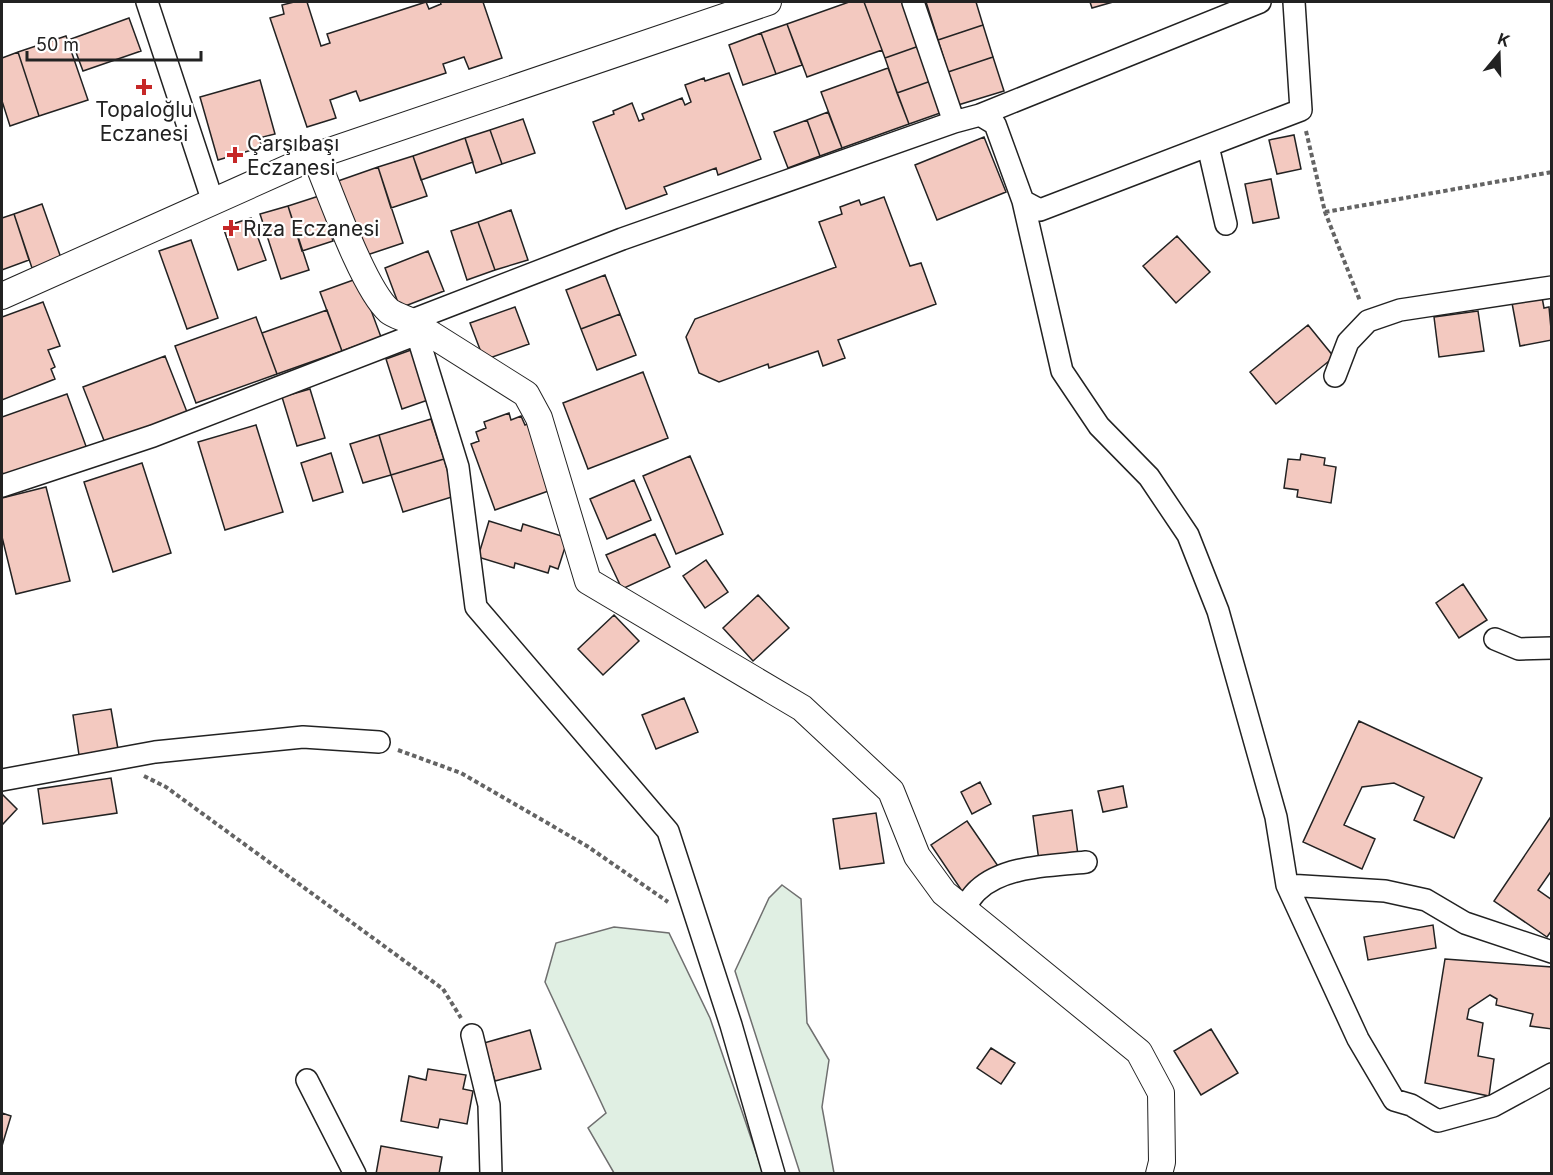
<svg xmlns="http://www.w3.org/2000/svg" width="1553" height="1175" font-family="Inter,sans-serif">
  <rect width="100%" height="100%" fill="#fff"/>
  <path fill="#e0efe3" stroke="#6f6f6f" stroke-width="1.5" d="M782,885L801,899L807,1023L829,1060L822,1107L834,1173H800L735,971L769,898Z
    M614,927L669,933L710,1018L763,1173H614L588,1128L606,1113L545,982L556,943Z"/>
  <path fill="#f3c9c0" stroke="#222" stroke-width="1.5" d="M294,2H307L321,46L330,43L327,34L426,2L429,9L441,4L440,2H483L502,58L469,69L464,57L443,64L446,73L360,101L356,91L330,100L336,118L307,127L270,18L284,14L282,5Z
    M849,2H864L882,50L807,77L787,24Z
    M864,2H903L919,46L885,58Z
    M926,2H976L983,25L938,40Z
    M1090,2H1113L1092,8Z
    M129,18L141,51L83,71L71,39Z
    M787,24L802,65L776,74L761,33Z
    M983,25L993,57L948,72L938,40Z
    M761,33L776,74L743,85L729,45Z
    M66,36L88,100L39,116L18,52Z
    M919,46L931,81L897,93L885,58Z
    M18,52L39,116L10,126L2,101V58Z
    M993,57L1004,91L958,105L948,72Z
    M888,68L909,124L842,148L821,92Z
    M729,73L761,159L718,175L716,168L664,187L667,194L626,209L593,122L614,114L613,111L632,103L639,121L644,119L642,114L682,98L685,105L691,102L685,85L704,78L705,81Z
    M260,80L275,134L259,138L262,147L218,160L200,97Z
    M931,81L943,112L909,124L897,93Z
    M828,112L842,148L820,156L807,120Z
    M523,119L535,153L502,164L490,130Z
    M807,120L820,156L788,168L774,132Z
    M490,130L502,164L476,173L465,138Z
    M1294,135L1301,169L1277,174L1269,140Z
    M984,137L1006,192L937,220L915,165Z
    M465,138L473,162L421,180L413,156Z
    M413,156L427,196L391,208L378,167Z
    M378,167L403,243L364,256L338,181Z
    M1271,179L1279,218L1253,223L1245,184Z
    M319,196L333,241L302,251L288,206Z
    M884,197L910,266L921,263L936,304L838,340L845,358L823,366L818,351L769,368L768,364L719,382L699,373L686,337L695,319L836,267L819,222L842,214L840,207L859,200L861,205Z
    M42,204L61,258L32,268L14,214Z
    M288,206L309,270L281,279L260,214Z
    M511,210L528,260L495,270L478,222Z
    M14,214L29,260L2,270V218Z
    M251,218L266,260L238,270L223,227Z
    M478,222L495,270L467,280L451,231Z
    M1177,236L1210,272L1176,303L1143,266Z
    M191,240L218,318L187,329L159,251Z
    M428,251L444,291L400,308L385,268Z
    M605,275L620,314L581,329L566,290Z
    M359,278L381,337L342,351L320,292Z
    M1542,297L1544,308L1549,307L1552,340L1520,346L1512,303Z
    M43,302L60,346L48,350L55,367L51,369L55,379L2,400V317Z
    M515,307L529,344L484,360L470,323Z
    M327,310L342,351L277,374L262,333Z
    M1478,311L1484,351L1439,357L1434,317Z
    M620,314L636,355L597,370L581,329Z
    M256,317L277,374L196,403L175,346Z
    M1308,325L1334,357L1276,404L1250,372Z
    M411,350L428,400L402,409L386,359Z
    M165,356L187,412L105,443L83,387Z
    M643,372L668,438L588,469L563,403Z
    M310,389L325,438L297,446L282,397Z
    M67,394L87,449L4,478L2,471V417Z
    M509,413L511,420L521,416L525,425L530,423L554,489L495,510L471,444L479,441L476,432L486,428L484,422Z
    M431,419L444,459L391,475L379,435Z
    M256,425L283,512L225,530L198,442Z
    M379,435L391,475L363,483L350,444Z
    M331,453L343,492L313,501L301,463Z
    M1301,454L1325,458L1324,465L1336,467L1331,503L1297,497L1298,490L1284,488L1288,459L1300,460Z
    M690,456L723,534L676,554L643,476Z
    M444,459L455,496L403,512L391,475Z
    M142,463L171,553L113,572L84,482Z
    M634,480L651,520L607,539L590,499Z
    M46,487L70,581L16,594L2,537V498Z
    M489,521L521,531L523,524L568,538L558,569L550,566L548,573L515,563L514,568L478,557Z
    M655,534L670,567L622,589L606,555Z
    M706,560L728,592L705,608L683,576Z
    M1463,584L1487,620L1459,638L1436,603Z
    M758,595L789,628L753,661L723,628Z
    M614,615L639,641L603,675L578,649Z
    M684,698L698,732L656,749L642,715Z
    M111,709L118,749L79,755L73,715Z
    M1359,721L1482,778L1454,838L1414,820L1424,797L1394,783L1362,787L1344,825L1375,839L1362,869L1303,842Z
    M111,778L117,813L43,824L38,789Z
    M980,782L991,804L972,814L961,792Z
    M1123,786L1127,807L1103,812L1098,791Z
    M2,794L17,809L2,825Z
    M1072,810L1078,855L1039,861L1033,816Z
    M876,813L884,863L840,869L833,819Z
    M1552,815V870L1538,890L1552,900V930L1547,937L1494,901Z
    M967,821L998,866L962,891L931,845Z
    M1433,925L1436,948L1368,960L1364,937Z
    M1445,959L1552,967V1029L1530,1026L1533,1014L1496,1005L1497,999L1490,995L1469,1009L1467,1019L1483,1023L1478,1056L1494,1059L1489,1096L1425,1083Z
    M1211,1029L1238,1073L1201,1095L1174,1051Z
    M530,1030L541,1069L495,1081L484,1043Z
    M991,1048L1015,1063L1001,1084L977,1068Z
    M428,1069L466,1075L463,1089L473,1091L467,1124L440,1119L438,1128L401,1121L409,1076L426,1080Z
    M2,1113L11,1116L2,1146Z
    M381,1146L442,1157L439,1174H376Z"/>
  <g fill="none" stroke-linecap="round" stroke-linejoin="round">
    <defs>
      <path id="minor" d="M147,2L213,202
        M913,2L954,122
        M980,115L995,124L1023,201L1040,210L1301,110L1294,2
        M1208,146L1226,224
        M1023,201L1062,371L1099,426L1149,477L1188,535L1218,611L1276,817L1287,885L1358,1039L1394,1100L1411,1105L1438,1121L1493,1106L1552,1074
        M1335,376L1348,342L1368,321L1400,310L1552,287
        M2,486L153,436L417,334
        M1495,639L1519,649L1552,648
        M2,780L155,752L303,737L379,742
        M1287,885L1385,891L1426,900L1465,923L1552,952
        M963,909C968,903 972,895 978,890C1005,865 1052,866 1086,862
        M472,1035L489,1105L491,1174
        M307,1080L355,1174
        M774,1174L731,1025L668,831L476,607L458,467L417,334L410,321L622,239L954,122L980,115L1260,2"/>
      <path id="tertiary" d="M315,156C330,192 363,288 389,311C394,315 404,318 410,321L526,394L539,418L588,581L802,708L891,791L917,856L944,893L1139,1052L1161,1093L1162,1162L1159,1174
        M2,296L315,156L768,2"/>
    </defs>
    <use href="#minor" stroke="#222" stroke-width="24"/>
    <use href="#tertiary" stroke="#222" stroke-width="28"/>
    <path stroke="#646464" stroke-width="4" stroke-dasharray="4.5 3" stroke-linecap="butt" d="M1306,131L1325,212L1360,301
      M1325,212L1552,172
      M398,750L461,773L587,846L668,902
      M144,776L166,787L443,989L461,1018"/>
    <use href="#minor" stroke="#fff" stroke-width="21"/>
    <use href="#tertiary" stroke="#fff" stroke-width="26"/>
  </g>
  <g fill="#c62828" stroke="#fff" stroke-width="2">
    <path d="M141 78h6v6h6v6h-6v6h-6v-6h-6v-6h6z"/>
    <path d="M232 146h6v6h6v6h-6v6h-6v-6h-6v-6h6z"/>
    <path d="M228 219h6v6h6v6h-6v6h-6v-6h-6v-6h6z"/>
  </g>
  <g text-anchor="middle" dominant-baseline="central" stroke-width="4.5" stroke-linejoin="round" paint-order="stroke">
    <g font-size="21" fill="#222" stroke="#fff" text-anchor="start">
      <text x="144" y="109" text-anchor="middle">Topaloğlu<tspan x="144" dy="24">Eczanesi</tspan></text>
      <text x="247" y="143">Çarşıbaşı<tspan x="247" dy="24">Eczanesi</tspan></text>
      <text x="243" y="228">Rıza Eczanesi</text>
    </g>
  </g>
  <rect width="1553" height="1175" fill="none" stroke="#222222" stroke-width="6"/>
  <g transform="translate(1499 54) rotate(19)" stroke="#ffffff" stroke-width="4.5" paint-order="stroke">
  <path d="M0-4.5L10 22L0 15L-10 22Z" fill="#222222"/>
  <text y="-9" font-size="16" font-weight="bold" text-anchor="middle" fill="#222222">K</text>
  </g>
  <path d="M27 51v9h174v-9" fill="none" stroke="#222222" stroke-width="3"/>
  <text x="36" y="51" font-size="18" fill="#222222" stroke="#ffffff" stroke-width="4.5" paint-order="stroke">50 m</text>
</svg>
